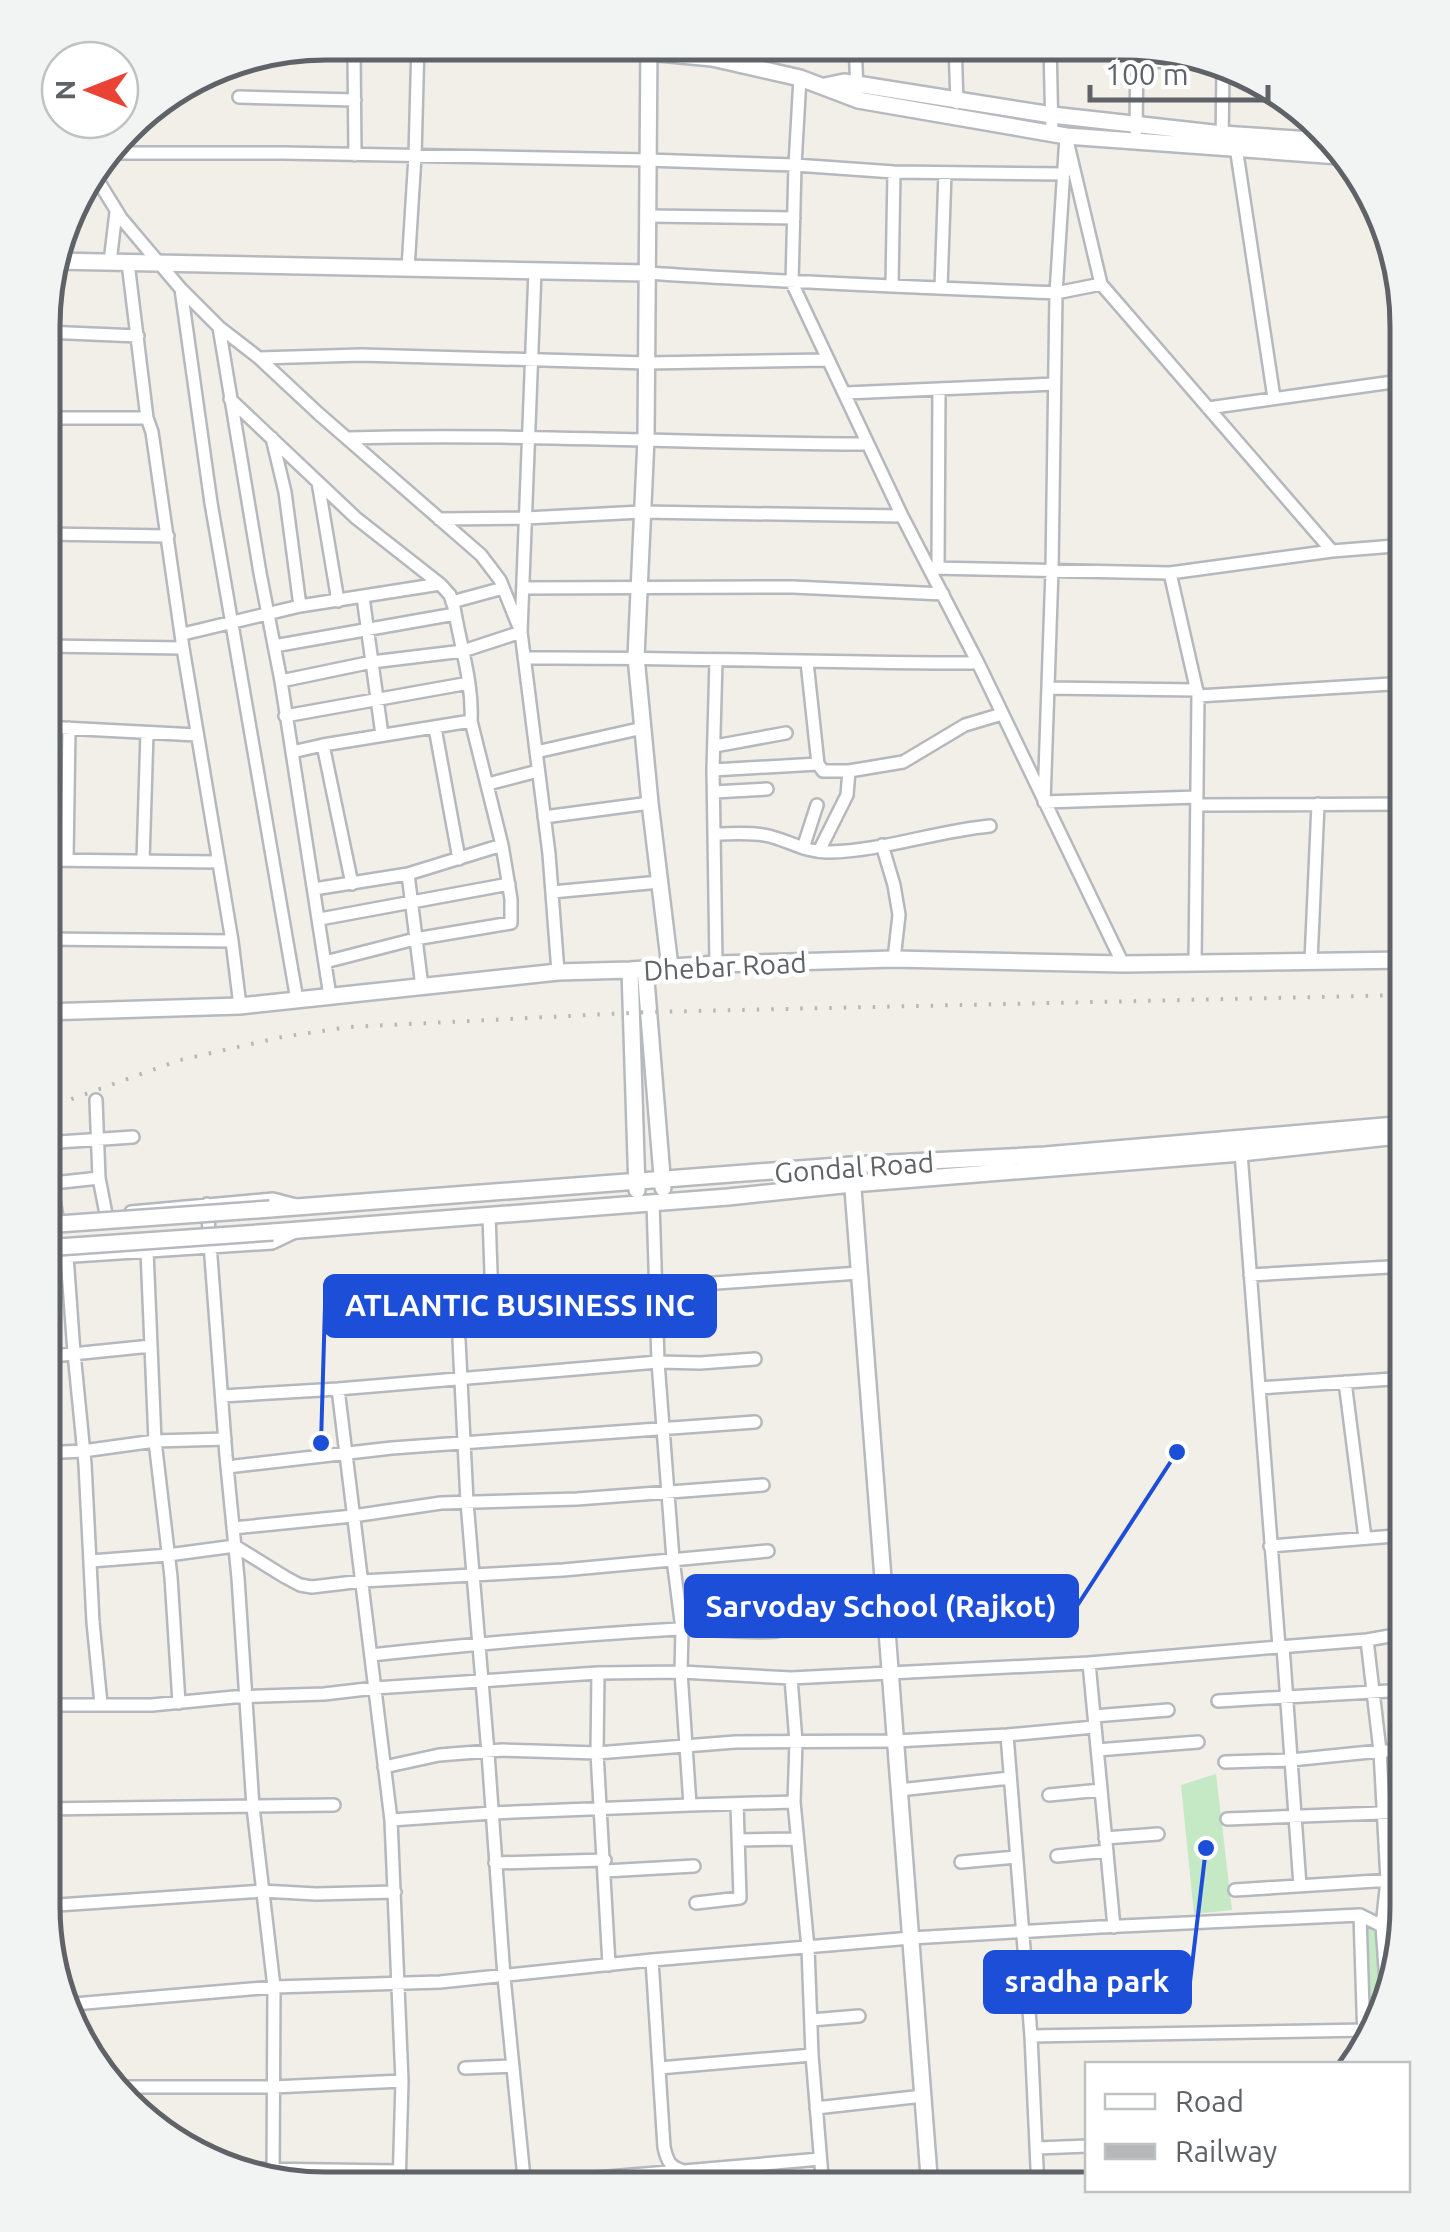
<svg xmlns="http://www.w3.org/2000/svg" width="1450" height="2232" font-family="Ubuntu,sans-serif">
  <rect width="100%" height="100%" fill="#f1efe8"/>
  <path fill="#c5e8c5" d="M1216,1774L1232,1910L1194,1914L1181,1785Z
    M1360,1922L1382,1926L1386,1982L1370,2024L1362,2023Z"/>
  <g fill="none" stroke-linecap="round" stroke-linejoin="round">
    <defs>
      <path id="street" d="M855,44L857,90
        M955,44L957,103
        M1050,45L1052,133
        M290,49C354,52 418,52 483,52C532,53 582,55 630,48
        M354,52L355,155
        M1138,62L1173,61L1177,60L1180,53
        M800,78L795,165L792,283L902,516L978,663L1123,964
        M239,97L355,100
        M1136,131L1137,45
        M1066,136L1101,284L1056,293Z
        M1222,142L1223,70
        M1236,147L1274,398
        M106,153H283L647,160L795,165L894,172L1064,174
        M92,171L121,218L181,289L219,327L259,358L319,414L481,555L500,580L521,632L549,854L558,972
        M647,216L794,218
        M110,262L116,212
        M128,263L147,418L152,432L183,648L232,941L240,1006
        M408,268L415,156L418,43
        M646,273C782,282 919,287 1056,293L1052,570L1044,802L1197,797
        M1101,284L1332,551L1407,545
        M892,285L894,172
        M941,288L945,173
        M181,289L211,503L297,1000
        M219,327L260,573L281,681L330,996
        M45,332L138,336
        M259,358L361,355L647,363L827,360
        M846,393L1054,384
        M230,399L356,518L440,584
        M1208,408L1407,380
        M45,418H147
        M272,438L285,492L300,606
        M348,438C521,433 694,444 868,444
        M318,482L338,601
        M439,519L526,518L641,512L902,516
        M45,534L168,536
        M931,568L1170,573L1198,696L1195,963
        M938,568L939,389
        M1170,573L1332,551
        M523,588L793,587L943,594
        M363,597L382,735
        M452,602L503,588
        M183,634L300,606L440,584L450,595L454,607C460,645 473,682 471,721L502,845L408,874L314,889
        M44,646L183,648
        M274,646L455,614
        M524,658C675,657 827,663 978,663
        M716,660L713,770L716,964
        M807,662L818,764L823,771H849L903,762L965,725L1002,714
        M281,681L372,662L463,651L521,632L535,271
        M1048,688L1197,690
        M1198,696L1407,683
        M285,716L469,683
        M44,727L197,735
        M435,728L459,859
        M323,745L352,884
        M715,746L786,733
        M292,752L323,745L471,721
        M536,752L643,728
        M713,770L818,764
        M488,784L538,771
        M714,792L767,789
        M1197,805L1407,804
        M544,817L650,803
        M715,834C733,834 752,832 769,836C789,841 808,853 829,852C883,851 936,831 990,826
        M882,845L894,885L899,915L894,959
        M803,848L817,805
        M819,851L847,795L849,771
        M44,860L219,862
        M67,860L69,728
        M143,861L147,733
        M408,874L422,987
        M552,892L660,882
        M320,919L509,884
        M44,939L232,941
        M1311,961L1318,804
        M325,962L415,939L511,923V899L502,845
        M96,1100L99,1178L106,1214
        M44,1143L133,1137
        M49,1143L51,1183L57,1217
        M44,1184L99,1178
        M653,1202L658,1362L673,1559L682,1629L681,1672L690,1805L794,1802
        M207,1204L226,1456L238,1578L253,1807L274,1987L273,2180
        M131,1212L273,1199L296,1205
        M489,1215L492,1301
        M147,1251L155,1441L171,1577L179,1703
        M67,1256L74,1353L85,1464L93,1622L101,1704
        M44,1258L272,1243L293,1233
        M1250,1275L1407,1266
        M443,1302L859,1273
        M459,1340L467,1502L488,1753L504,1977L525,2188
        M43,1357L151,1346
        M1345,1382L1365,1538
        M1259,1388L1407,1378
        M338,1389L391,1820L402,2081L399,2187
        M222,1396L338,1389L658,1362L700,1363L755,1359
        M43,1453L83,1451L155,1441L225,1439
        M227,1467L392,1448L755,1422
        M233,1528L353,1516L441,1503L577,1499L763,1485
        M1270,1546L1407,1535
        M91,1561L168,1555L235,1546L285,1577L300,1585L312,1587L362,1581L563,1570L768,1551
        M1367,1640L1380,1751L1387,1880L1382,1926L1386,1982
        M1283,1646L1300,1886
        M1279,1647L1367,1640L1407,1633
        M371,1655C473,1644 575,1635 678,1629C711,1628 744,1634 777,1631
        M1089,1663L1114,1927
        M598,1673L597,1753L609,1965
        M791,1678L796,1742L794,1802L808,1948L812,2055L823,2189
        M1218,1701L1407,1690
        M43,1705H152L234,1697L324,1694L375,1688L598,1673L681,1672L791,1678L1089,1663L1279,1647L1241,1153
        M1094,1716L1168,1710
        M1007,1735L1031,2036L1038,2189
        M1097,1750L1198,1742
        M1225,1762L1291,1760L1380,1751H1407
        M384,1767L439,1755L502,1750L597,1753L735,1742L896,1741L1007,1735L1094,1727
        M899,1790L1010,1778
        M1049,1795L1101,1790
        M43,1809L334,1805
        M1227,1819L1407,1812
        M391,1820L492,1813L690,1805
        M1105,1838L1158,1834
        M739,1840L797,1839
        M1057,1856L1107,1851
        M961,1862L1016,1857
        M495,1863L605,1860
        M605,1871L694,1866
        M1235,1890L1407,1879
        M696,1903L740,1898L737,1804
        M43,1906L262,1891L316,1894L395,1892
        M1360,1915L1364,2040
        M652,1960L664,2147C667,2161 670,2167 684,2171L820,2159
        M62,2005L274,1987L440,1982L652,1960L911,1938L1100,1927L1360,1915L1382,1926L1407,1925
        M811,2020L859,2016
        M1031,2036L1367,2030
        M465,2068L513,2066
        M659,2068L812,2055
        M120,2087H273L402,2081
        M816,2108L923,2096
        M1037,2148L1088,2146
        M246,2169L399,2171
        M525,2184L680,2171"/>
      <path id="secondary" d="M619,43L649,52L712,58L800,78L858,100L1066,136L1339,156
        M649,43L646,439L636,657L650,803L670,967
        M825,86L844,82L1052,115L1222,134L1327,141
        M54,261L646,273
        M645,968L663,1188
        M630,970L637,1190
        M44,1012L240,1006L558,972L630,970L716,964L894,959L1123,964L1407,960
        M852,1176L930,2189
        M270,1209L851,1165L1045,1155L1407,1124
        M273,1232L728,1197L852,1184L1241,1153L1407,1135"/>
    </defs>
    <use href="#street" stroke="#b5b8bc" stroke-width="16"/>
    <use href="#secondary" stroke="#b6babf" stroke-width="20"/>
    <use href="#street" stroke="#fff" stroke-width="11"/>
    <use href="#secondary" stroke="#fff" stroke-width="15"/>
    <path stroke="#b6b7b8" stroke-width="4" stroke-dasharray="2.5 12" stroke-linecap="butt" d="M44,1109L180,1060L282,1037L349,1027L649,1012L1407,995"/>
    <defs>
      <path id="secondary-bridge" d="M44,1225L270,1209
        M44,1248L273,1232"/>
    </defs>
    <use href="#secondary-bridge" stroke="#b6babf" stroke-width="20" stroke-linecap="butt"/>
    <use href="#secondary-bridge" stroke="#fff" stroke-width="15"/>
  </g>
  <g text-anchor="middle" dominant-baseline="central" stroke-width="9" stroke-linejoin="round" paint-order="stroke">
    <g font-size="28" fill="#5f6368" stroke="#fff">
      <text transform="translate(725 966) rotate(-3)">Dhebar Road</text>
      <text transform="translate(854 1167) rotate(-4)">Gondal Road</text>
    </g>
  </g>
  <path d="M0 0H1450V2232H0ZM326 60H1124A266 266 0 0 1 1390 326V1906A266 266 0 0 1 1124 2172H326A266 266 0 0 1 60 1906V326A266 266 0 0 1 326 60Z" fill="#f2f3f3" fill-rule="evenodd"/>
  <path fill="none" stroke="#5f6368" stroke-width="5" d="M326 60H1124A266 266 0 0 1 1390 326V1906A266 266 0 0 1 1124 2172H326A266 266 0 0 1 60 1906V326A266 266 0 0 1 326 60Z"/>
  <path fill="none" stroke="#1d4ed8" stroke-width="4" d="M321 1443L325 1306M1177 1452L1077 1606M1206 1848L1190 1982"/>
  <g fill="#1d4ed8" stroke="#fff" stroke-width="4">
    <circle cx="321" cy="1443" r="10"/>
    <circle cx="1177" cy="1452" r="10"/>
    <circle cx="1206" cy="1848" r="10"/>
  </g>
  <g fill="#1d4ed8" stroke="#1d4ed8" stroke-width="4">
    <rect x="325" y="1276" width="390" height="60" rx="10"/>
    <rect x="686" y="1576" width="391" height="60" rx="10"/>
    <rect x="985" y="1952" width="205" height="60" rx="10"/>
  </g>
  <g font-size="30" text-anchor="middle" font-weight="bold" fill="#fff">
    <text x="520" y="1316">ATLANTIC BUSINESS INC</text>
    <text x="881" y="1617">Sarvoday School (Rajkot)</text>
    <text x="1087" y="1992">sradha park</text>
  </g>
  <rect x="1085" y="2062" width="325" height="130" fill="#ffffff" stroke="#bfc1c3" stroke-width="2.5"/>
  <rect x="1105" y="2094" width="50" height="15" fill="#ffffff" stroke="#bfc1c3" stroke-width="2.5"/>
  <text x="1175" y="2112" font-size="30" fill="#5f6368">Road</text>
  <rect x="1105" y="2144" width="50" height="15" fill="#b6b7b8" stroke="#bfc1c3" stroke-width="2.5"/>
  <text x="1175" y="2162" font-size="30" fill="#5f6368">Railway</text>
  <g transform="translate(90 90) rotate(270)"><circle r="48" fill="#ffffff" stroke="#bfc1c3" stroke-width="2.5"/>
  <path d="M0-8L18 38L0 25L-18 38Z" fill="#ea4335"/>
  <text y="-15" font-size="28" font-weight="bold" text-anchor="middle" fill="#5f6368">N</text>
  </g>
  <path d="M1090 85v15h178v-15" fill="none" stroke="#5f6368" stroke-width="5"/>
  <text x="1105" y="85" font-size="30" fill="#5f6368" stroke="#ffffff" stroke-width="8" paint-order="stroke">100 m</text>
</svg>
